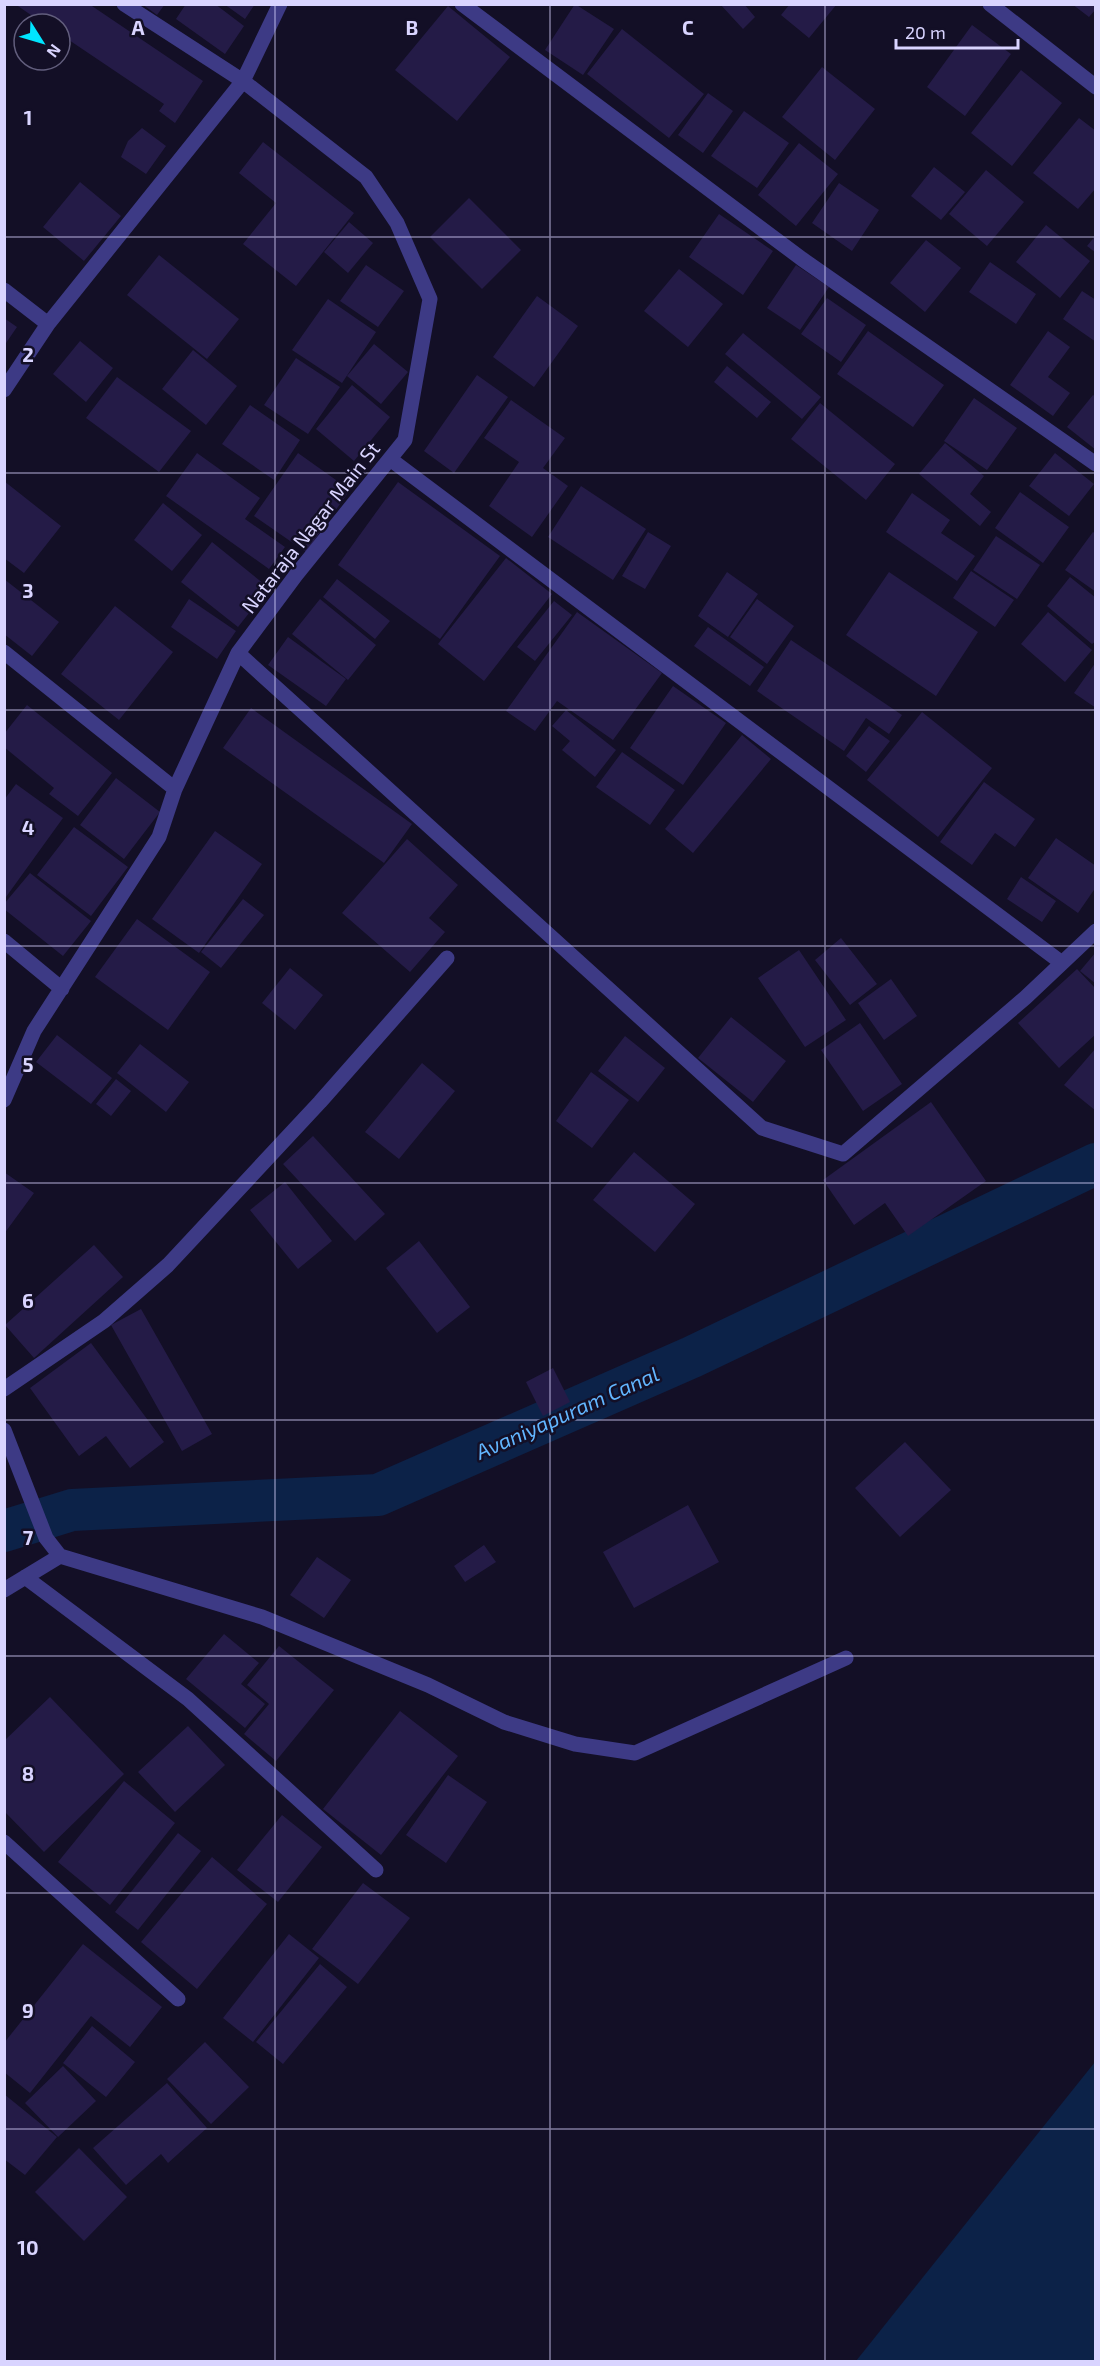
<svg xmlns="http://www.w3.org/2000/svg" width="1100" height="2366" font-family="'Exo 2',sans-serif">
  <rect width="100%" height="100%" fill="#130f26"/>
  <path fill="#0c2248" d="M1095,2062V2361H856Z"/>
  <g fill="none" stroke-linecap="round" stroke-linejoin="round">
    <path stroke="#0c2248" stroke-width="42" d="M4,1531L72,1510L378,1495L692,1357L1096,1164"/>
  </g>
  <path fill="#241b47" d="M15,4H89L203,81L175,123L159,111L164,104L60,34V24H44Z
    M142,4H165L157,15Z
    M186,4H215L244,26L225,54L176,19Z
    M224,4H255L245,19Z
    M575,4L614,29L583,75L545,50Z
    M720,4H744L755,17L743,29Z
    M790,4H837L809,38L781,15Z
    M1072,4H1096V9L1089,17Z
    M448,6L510,57L457,121L395,70Z
    M972,25L1011,54L965,116L927,87Z
    M622,29L704,94L669,138L587,74Z
    M822,67L875,109L835,160L782,117Z
    M1021,70L1062,103L1012,166L971,133Z
    M708,93L733,111L703,153L678,135Z
    M744,111L789,143L757,188L711,156Z
    M1079,118L1096,131V188L1078,209L1033,173Z
    M142,128L166,146L146,174L121,157L128,141Z
    M263,142L354,213L296,286L243,244L276,203L239,173Z
    M799,143L838,174L796,226L758,195Z
    M934,167L965,192L941,220L911,196Z
    M986,170L1024,202L987,246L949,214Z
    M80,182L121,216L84,261L43,227Z
    M839,183L879,210L852,251L812,223Z
    M469,198L521,250L482,289L430,237Z
    M719,214L773,251L743,295L689,257Z
    M349,222L373,243L348,273L324,252Z
    M1046,225L1090,261L1060,298L1016,262Z
    M1096,235V253L1087,246Z
    M926,240L961,268L925,312L890,283Z
    M159,255L239,319L207,359L127,295Z
    M990,262L1036,294L1016,324L969,292Z
    M366,265L404,291L378,327L340,301Z
    M796,265L829,287L800,330L767,308Z
    M679,269L723,304L688,347L644,311Z
    M1082,291L1096,300V342L1063,319Z
    M537,296L578,326L534,387L493,357Z
    M827,298L866,325L841,362L801,334Z
    M328,299L376,332L342,383L292,350Z
    M4,318L17,327L4,346Z
    M868,331L944,385L913,427L837,374Z
    M1048,331L1070,347L1048,377L1070,393L1053,416L1010,385Z
    M743,333L821,397L802,419L725,354Z
    M80,341L113,368L86,402L53,374Z
    M374,344L408,372L381,404L347,376Z
    M193,350L237,386L206,425L162,389Z
    M296,358L340,387L308,434L264,405Z
    M727,366L771,402L757,418L714,382Z
    M477,375L508,397L454,473L424,451Z
    M117,377L191,431L159,472L86,418Z
    M352,385L390,417L354,461L316,429Z
    M1093,395L1096,397V450L1067,427Z
    M974,398L1017,428L987,470L944,441Z
    M511,400L565,438L543,468L568,486L532,537L489,506L519,462L484,438Z
    M820,403L895,464L866,500L791,439Z
    M250,405L300,440L274,480L222,444Z
    M945,443L984,476L970,494L991,512L980,526L919,474Z
    M197,453L260,498L245,519L285,547L269,569L166,496Z
    M298,453L350,490L306,552L254,516Z
    M1055,453L1094,484L1069,516L1029,486Z
    M4,481L61,526L24,573L4,558Z
    M398,482L500,556L440,639L338,565Z
    M581,486L646,529L613,580L548,537Z
    M1020,492L1069,527L1043,563L995,528Z
    M912,493L950,520L941,533L975,556L957,581L886,532Z
    M163,503L202,535L172,571L134,540Z
    M648,532L671,546L645,589L622,576Z
    M1093,532L1096,534V592L1065,570Z
    M996,536L1040,565L1017,599L973,570Z
    M212,542L269,588L238,627L181,582Z
    M506,558L552,594L484,681L438,644Z
    M971,571L1014,600L995,627L953,598Z
    M727,572L758,594L728,637L698,616Z
    M889,572L978,632L936,696L846,635Z
    M1070,577L1096,598V641L1092,644L1047,606Z
    M4,579L59,622L32,656L4,634Z
    M337,579L390,621L375,639L323,597Z
    M189,599L236,631L217,659L171,627Z
    M320,599L376,645L348,680L292,634Z
    M757,599L794,626L767,664L730,637Z
    M554,601L572,615L535,661L517,647Z
    M115,606L173,652L119,720L61,674Z
    M577,612L662,673L613,740L557,701L535,731L506,711Z
    M1048,612L1092,650L1065,682L1021,644Z
    M708,627L764,667L750,686L694,646Z
    M288,637L346,679L326,706L268,665Z
    M791,640L902,715L889,734L866,718L844,751L757,691Z
    M1096,662V708L1074,693Z
    M673,686L726,723L683,785L630,748Z
    M27,705L112,773L78,816L49,794L54,788L4,747V734Z
    M251,708L412,824L384,863L223,748Z
    M566,710L616,750L595,777L562,750L570,741L552,726Z
    M922,712L992,768L938,837L867,780Z
    M869,726L890,741L866,772L846,756Z
    M742,735L771,759L693,853L665,829Z
    M622,752L675,790L650,825L596,787Z
    M116,778L160,812L124,859L80,825Z
    M984,782L1035,819L1015,847L995,833L972,865L940,842Z
    M16,784L63,818L6,897L4,800Z
    M74,827L128,867L91,916L37,875Z
    M215,831L262,864L199,953L152,919Z
    M1056,838L1096,866V887L1078,913L1028,878Z
    M407,839L458,885L429,918L445,932L410,972L342,913Z
    M30,873L91,921L63,956L4,909V904Z
    M1021,877L1056,901L1042,922L1007,899Z
    M243,899L264,915L221,968L201,952Z
    M137,919L210,972L168,1030L95,977Z
    M841,938L877,984L850,1005L815,960Z
    M799,950L846,1020L805,1047L758,978Z
    M1096,952V984L1080,971Z
    M290,968L323,995L295,1030L262,1003Z
    M1077,969L1096,989V1034L1059,1068L1018,1023Z
    M891,979L917,1016L884,1040L858,1003Z
    M731,1017L786,1061L753,1102L698,1058Z
    M860,1023L902,1084L863,1111L821,1050Z
    M57,1035L112,1078L91,1104L36,1062Z
    M625,1036L665,1068L638,1102L598,1071Z
    M140,1044L189,1082L166,1112L117,1073Z
    M1096,1048V1111L1064,1085Z
    M422,1063L455,1091L399,1159L365,1132Z
    M591,1072L629,1100L592,1148L556,1121Z
    M116,1079L131,1091L111,1116L96,1104Z
    M931,1102L986,1181L908,1236L885,1203L854,1225L823,1180Z
    M313,1136L385,1214L355,1241L283,1164Z
    M634,1152L695,1204L655,1252L593,1200Z
    M4,1172L34,1193L4,1234Z
    M285,1182L332,1241L298,1269L250,1210Z
    M419,1241L470,1307L437,1333L386,1268Z
    M94,1245L123,1277L34,1358L5,1325Z
    M141,1309L212,1434L182,1451L111,1325Z
    M91,1343L164,1442L130,1468L106,1436L79,1456L30,1388Z
    M553,1368L570,1402L543,1416L526,1382Z
    M905,1442L951,1490L900,1537L855,1488Z
    M688,1505L719,1562L634,1608L603,1552Z
    M484,1545L496,1562L465,1582L454,1566Z
    M317,1557L351,1580L324,1618L290,1595Z
    M224,1634L259,1663L241,1684L265,1704L245,1728L186,1679Z
    M279,1646L334,1690L276,1761L244,1734L269,1704L247,1685Z
    M50,1697L124,1774L44,1852L4,1811V1741Z
    M400,1711L458,1756L381,1855L323,1809Z
    M188,1726L225,1765L175,1812L138,1772Z
    M448,1775L487,1802L446,1863L406,1835Z
    M124,1781L175,1823L110,1905L58,1862Z
    M282,1815L322,1847L278,1902L237,1870Z
    M178,1833L201,1851L138,1930L115,1912Z
    M212,1857L267,1904L197,1989L141,1942Z
    M363,1883L410,1918L358,1984L312,1949Z
    M289,1934L319,1958L253,2042L223,2018Z
    M83,1944L162,2007L130,2047L91,2016L30,2093L4,2072V2043Z
    M320,1964L347,1987L283,2064L256,2042Z
    M92,2026L135,2062L106,2097L63,2063Z
    M205,2042L249,2087L211,2124L167,2079Z
    M63,2066L96,2101L58,2137L25,2103Z
    M167,2083L207,2128L168,2163L161,2154L126,2185L93,2148Z
    M4,2094L57,2137L25,2175L4,2159Z
    M79,2148L127,2197L84,2241L35,2192Z"/>
  <g fill="none" stroke-linecap="round" stroke-linejoin="round">
    <path stroke="#3d3a85" stroke-width="15" d="M462,4L802,259L1096,464
      M990,4L1096,87
      M4,290L48,324
      M4,390L48,324L243,81L124,4
      M390,459L1062,963
      M4,652L175,789
      M238,653L762,1128L843,1154L1025,998L1096,931
      M4,941L62,989
      M4,1100L34,1031L159,837L175,789L238,653L296,575L405,440L430,299L397,223L366,177L243,81L280,4
      M4,1389L104,1321L168,1265L320,1102L447,958
      M4,1430L46,1538L60,1556L4,1590
      M60,1556L262,1617L428,1685L504,1722L575,1744L635,1753L846,1658
      M25,1577L188,1699L376,1870
      M4,1842L178,1999"/>
  </g>
  <path fill="none" stroke="#d9d4ff" stroke-width="1.5" stroke-opacity="0.55" d="M275,4V2362M550,4V2362M825,4V2362M4,237H1096M4,473H1096M4,710H1096M4,946H1096M4,1183H1096M4,1420H1096M4,1656H1096M4,1893H1096M4,2129H1096"/>
  <g text-anchor="middle" dominant-baseline="central" stroke-width="5" stroke-linejoin="round" paint-order="stroke">
    <g font-size="20" fill="#d9d4ff" stroke="#130f26">
      <text transform="translate(310 527) rotate(-52)">Nataraja Nagar Main St</text>
    </g>
    <g font-size="21" font-style="italic" fill="#62b6ff" stroke="#130f26">
      <text transform="translate(567 1412) rotate(-24)">Avaniyapuram Canal</text>
    </g>
  </g>
  <g font-size="20" text-anchor="middle" font-weight="bold" fill="#d9d4ff" stroke="#130f26" stroke-width="5" stroke-linejoin="round" paint-order="stroke">
    <text x="138" y="35">A</text>
    <text x="412" y="35">B</text>
    <text x="688" y="35">C</text>
    <text x="28" y="125">1</text>
    <text x="28" y="362">2</text>
    <text x="28" y="598">3</text>
    <text x="28" y="835">4</text>
    <text x="28" y="1072">5</text>
    <text x="28" y="1308">6</text>
    <text x="28" y="1545">7</text>
    <text x="28" y="1781">8</text>
    <text x="28" y="2018">9</text>
    <text x="28" y="2255">10</text>
  </g>
  <rect width="1100" height="2366" fill="none" stroke="#d9d4ff" stroke-width="12"/>
  <g transform="translate(42 42) rotate(127)"><circle r="28" fill="#130f26" stroke="#625e7d" stroke-width="1.5"/>
  <path d="M0-4.5L10 22L0 15L-10 22Z" fill="#00e5ff"/>
  <text y="-9" font-size="16" font-weight="bold" text-anchor="middle" fill="#d9d4ff">N</text>
  </g>
  <path d="M896 39v9h122v-9" fill="none" stroke="#d9d4ff" stroke-width="3"/>
  <text x="905" y="39" font-size="18" fill="#d9d4ff" stroke="#130f26" stroke-width="4.5" paint-order="stroke">20 m</text>
</svg>
